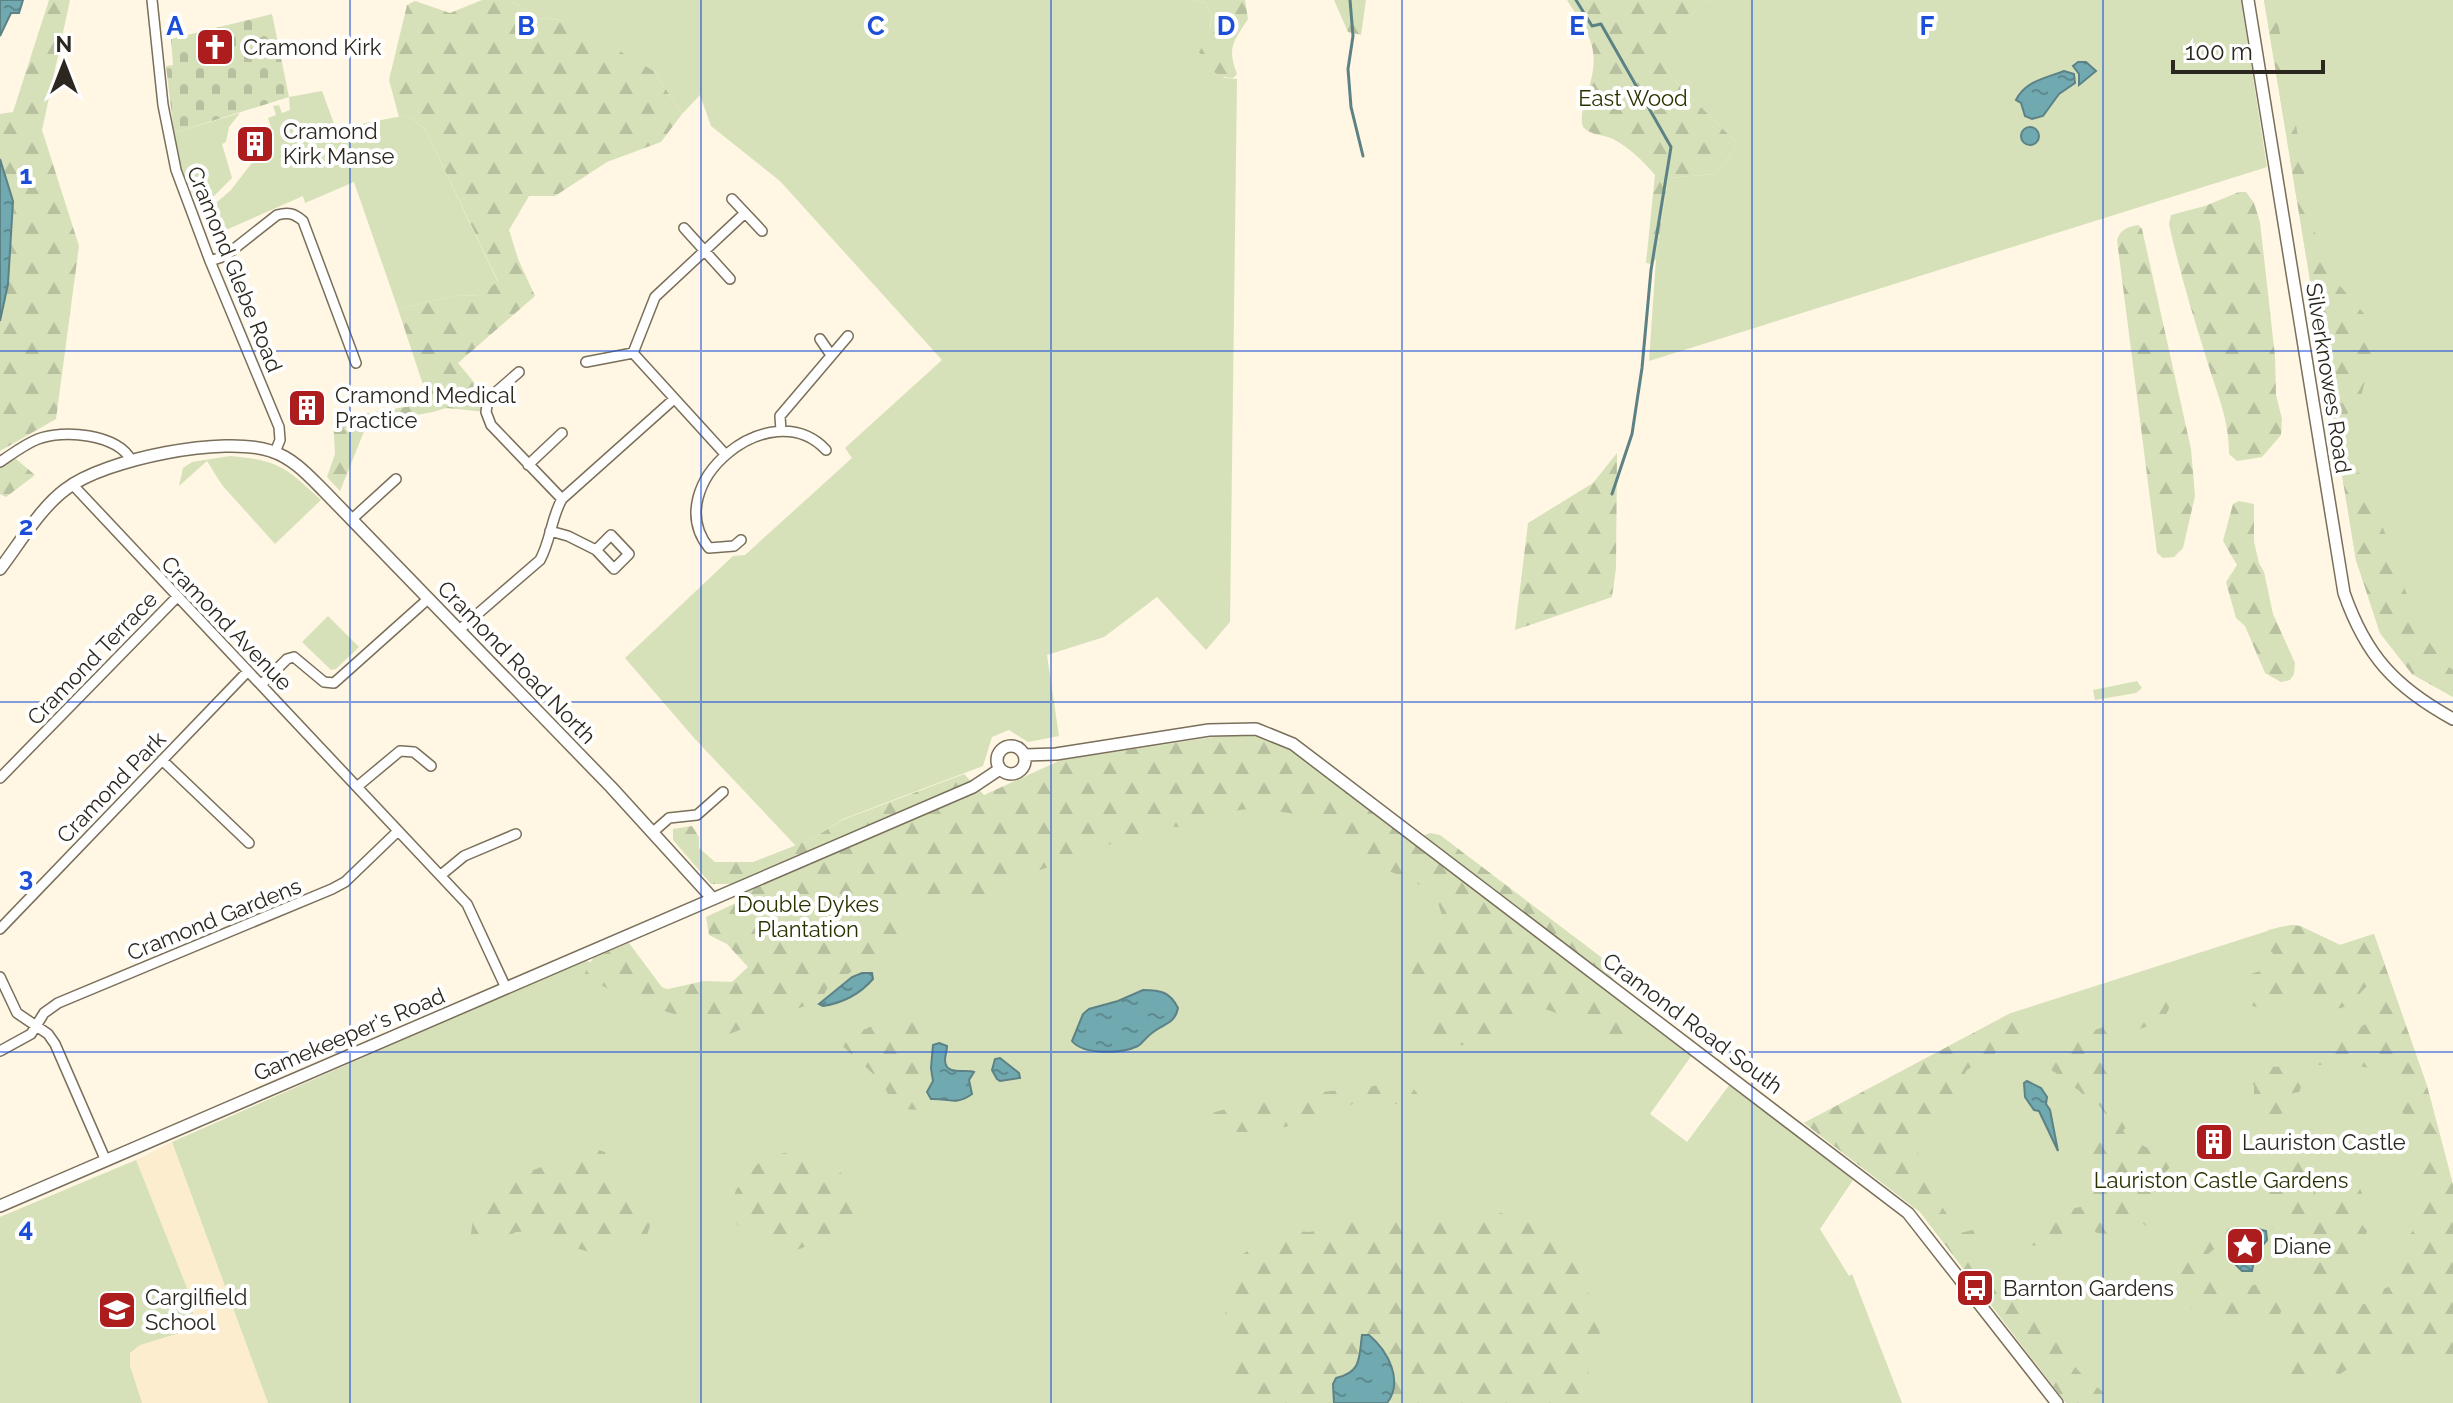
<svg xmlns="http://www.w3.org/2000/svg" width="2453" height="1403" font-family="Raleway,sans-serif">
  <defs>
    <pattern id="forest-firs" width="22" height="20" patternUnits="userSpaceOnUse" patternTransform="scale(2)"><rect width="22" height="20" fill="#d6e1ba"/><path d="M5 1l3.5 6h-7zM16 11l3.5 6h-7z" fill="#b8c19f"/></pattern>
    <pattern id="cemetery-stones" width="16" height="16" patternUnits="userSpaceOnUse" patternTransform="scale(2)"><rect width="16" height="16" fill="#d6e1ba"/><path d="M2 7V4a2 2 0 0 1 4 0v3zM10 15v-3a2 2 0 0 1 4 0v3z" fill="#b8c19f"/></pattern>
    <pattern id="water-ripples" width="26" height="14" patternUnits="userSpaceOnUse" patternTransform="scale(2)"><rect width="26" height="14" fill="#71a9b1"/><path d="M2 4q2-2 4 0t4 0M15 11q2-2 4 0t4 0" fill="none" stroke="#5d8a8f"/></pattern>
  </defs>
  <rect width="100%" height="100%" fill="#fff6e3"/>
  <path fill="#fbedce" d="M172,1142L268,1403H0V1217L136,1160Z"/>
  <path fill="#d6e1ba" d="M510,0H1190L1205,3L1212,15L1207,41L1224,78L1237,79L1230,622L1206,650L1157,597L1104,637L1047,655L1059,736L1028,742L1009,730L992,737L983,766L843,819L812,839L796,846L695,739L625,658L733,556L745,555L852,458L845,448L942,360L780,181L711,126L700,95L682,114L654,71L561,20L538,18Z
    M1709,0H2241L2267,167L1649,361L1656,259L1668,178L1716,174L1738,144L1672,78L1653,45Z
    M2264,0H2453V697L2412,674L2380,633L2356,560Z
    M322,91L336,129L407,115L425,129L498,282L480,296L458,295L398,309L354,182L305,203L303,196L210,237L202,215L231,190L251,164L269,157L261,135L272,131L268,118L276,115L273,106L279,105L282,113L290,110L289,97Z
    M240,113L229,127L226,142L222,144L232,178L214,196L200,203L195,200L181,167L174,133Z
    M230,456C279,460 286,468 321,500L275,544L222,485L207,461L179,486L183,468L192,462Z
    M328,616L359,647L336,669L331,670L302,642Z
    M2137,681L2142,688L2136,693L2095,700L2093,690Z
    M1271,736L1692,1055L1650,1114L1687,1142L1730,1084L1853,1180L1820,1229L1849,1276L1852,1274L1902,1403H268L172,1142L584,960L719,1007L878,898Z
    M2292,925L2300,926L2340,945L2374,934L2427,1086L2453,1185V1403H2066L1920,1212L1804,1123L2011,1013L2280,927Z
    M136,1160L193,1303V1322L185,1325L186,1331L140,1345L130,1353V1366L142,1403H0V1217Z"/>
  <path fill="url(#forest-firs)" d="M49,0H70L42,130L79,246L56,419L0,451V321L8,284L13,201L0,159V114L13,112Z
    M482,0H510L538,18L561,20L575,25L654,71L682,114L661,142L607,162L555,196H529L509,230L518,259L535,296L458,363L488,399L486,412L446,408L433,412L367,424L340,491L327,477L335,454L333,419L429,403L398,309L458,295L479,296L498,281L425,129L407,115L399,117L389,80L407,5L415,1L450,13Z
    M1190,0H1245L1248,19C1233,42 1227,48 1237,74L1233,78C1215,78 1208,67 1199,52L1206,41L1202,33L1210,28L1212,15L1205,3Z
    M1334,0H1366L1361,35L1348,32Z
    M1567,0H1709L1654,45L1672,78L1738,144L1716,174L1668,178L1656,259L1652,264L1646,263L1655,175C1643,161 1630,148 1613,139C1605,135 1590,135 1584,128C1577,120 1589,90 1591,80C1600,44 1585,29 1567,0Z
    M2264,0H2274L2318,250L2327,271L2367,317L2374,343L2362,393L2340,424C2347,455 2364,480 2376,509C2394,553 2416,642 2453,670V697L2412,674L2380,633L2356,560Z
    M2239,192H2246L2254,203L2260,222L2275,356L2276,395L2282,419L2281,435L2262,457L2237,461L2229,454C2229,417 2216,392 2206,357C2192,313 2179,269 2169,224L2171,215L2205,206Z
    M2138,225L2142,229L2191,449L2195,496L2183,548L2174,557L2163,558L2157,553L2117,240C2121,229 2127,227 2138,225Z
    M1617,453L1616,568L1612,597L1515,630L1528,523L1593,483Z
    M16,459L35,475L6,497L0,494V464Z
    M2239,501L2254,504V542L2259,563L2264,572L2273,614L2295,663L2294,674L2290,680L2281,682L2265,673L2245,626L2236,618L2226,582L2237,565L2223,541L2233,504Z
    M1227,735L1271,737L1304,757L1416,839L1430,833L1440,835L1605,960L1612,970L1616,999L1629,1009L1634,1034C1610,1066 1581,1024 1558,1014C1550,1010 1541,1008 1533,1005C1494,1049 1487,1051 1430,1040L1423,1029L1432,1013L1416,998L1408,982L1417,961L1437,941L1443,918L1436,897L1411,879L1363,862L1302,815L1257,808L1215,813L1191,829L1162,825L1032,873C1019,883 1004,893 987,896C979,897 970,893 962,893C939,891 915,897 897,911C896,924 903,934 900,947L879,964L855,969L827,989L821,1000L721,1037L693,1020L642,1004L583,977L593,958L629,943L664,990L704,981L732,982L748,967L727,944L709,935L706,917L738,902L732,884H711L673,840V829L692,826L699,837V848L715,862H753L812,839L842,820L964,774L984,795L1061,760Z
    M2292,925L2300,926L2340,945L2374,934L2427,1086L2453,1185V1373L2443,1372L2430,1358L2416,1354L2363,1359L2340,1374L2320,1372L2292,1377L2278,1375L2276,1370C2293,1354 2282,1348 2285,1332C2287,1322 2300,1314 2307,1307C2307,1292 2299,1280 2290,1272C2288,1260 2297,1252 2295,1241C2290,1222 2275,1212 2267,1196L2269,1188L2282,1175L2286,1154L2299,1148L2307,1178L2318,1198L2354,1185L2359,1186L2363,1196H2368L2374,1202V1208L2360,1222L2367,1231L2364,1241L2353,1244C2347,1265 2342,1289 2360,1304H2378L2384,1289L2394,1284V1269L2400,1245L2413,1231L2415,1216L2427,1201L2414,1155L2417,1144L2411,1130L2404,1125L2403,1114L2390,1087L2388,1076C2366,1062 2330,1064 2305,1066C2309,1055 2320,1049 2325,1037C2339,1030 2367,1031 2374,1015C2377,1008 2373,995 2373,988L2367,986L2348,1006L2307,1017L2304,1005C2284,994 2282,990 2263,1008C2249,1008 2242,998 2239,986L2251,974L2276,966L2278,959L2268,948V930Z
    M2150,995H2161L2169,999C2175,1031 2120,1026 2102,1049L2111,1091L2129,1115V1126L2123,1130L2126,1136L2151,1150C2161,1148 2164,1139 2176,1139L2181,1144C2184,1162 2159,1172 2151,1192L2157,1220L2146,1226L2136,1218L2130,1216L2107,1234L2097,1233L2089,1227L2065,1230L2048,1247L2021,1244L2018,1240L2020,1231L2013,1224V1220L2085,1206L2086,1178L2076,1141L2111,1127L2109,1118L2097,1103L2088,1099L2077,1089L2064,1084L2056,1073L2051,1070L2049,1064L2058,1055L2061,1038C2072,1030 2081,1036 2092,1031C2110,1025 2125,1017 2141,1009L2142,1000Z
    M922,1008L927,1012L925,1034L918,1052L923,1074L919,1092V1110L901,1109L890,1098L882,1082L837,1041L845,1032L866,1029L887,1017L905,1015L913,1009Z
    M2011,1013L2024,1021L2028,1031C2012,1049 1985,1055 1966,1071L1964,1077L1974,1084L1973,1091L1915,1126C1915,1167 1937,1201 1960,1233L1990,1226L1994,1230L1991,1234L1977,1238L1986,1244L1982,1252L2017,1284L2049,1322L2065,1348L2068,1359L2086,1379L2101,1390L2113,1403H2066L1920,1212L1804,1123Z
    M2258,1063L2275,1067L2289,1064C2293,1074 2306,1080 2299,1092L2284,1095L2283,1098L2297,1102V1110L2267,1117L2261,1115L2254,1109V1085L2245,1082L2239,1069Z
    M1407,1082L1418,1094L1407,1105L1358,1101L1325,1119L1258,1132H1216L1212,1123V1113L1256,1100Z
    M592,1148L605,1152C609,1176 628,1186 647,1201L650,1226L646,1238L621,1244L609,1251L597,1254L561,1244L540,1231L516,1232L494,1242H480L471,1234L474,1210L480,1199L528,1172Z
    M784,1153C823,1158 854,1167 857,1213L830,1234L800,1249L781,1250L764,1247L737,1225L731,1207L736,1190L760,1161Z
    M1495,1211L1550,1230L1578,1259L1600,1332L1580,1403H1243L1224,1339L1228,1264L1279,1230L1310,1232L1384,1213L1449,1221Z
    M2269,1211L2276,1219L2273,1228L2266,1231H2247V1224L2258,1222L2264,1213Z
    M2216,1221L2227,1225L2230,1231L2225,1240L2207,1255C2208,1283 2215,1289 2241,1286C2246,1285 2250,1286 2254,1285C2265,1283 2255,1282 2266,1281C2285,1280 2288,1301 2280,1314H2269L2266,1300L2262,1299L2259,1301L2258,1316C2240,1325 2225,1331 2211,1312L2201,1314L2191,1308L2187,1285L2173,1265L2178,1260L2180,1249Z"/>
  <path fill="url(#cemetery-stones)" d="M272,14L289,97L174,133L166,66L173,65L171,39Z"/>
  <path fill="url(#water-ripples)" stroke="#5c8285" stroke-width="2" d="M0,0H23L19,13H11L0,36Z
    M2078,62H2086L2096,71L2079,85V74L2073,66Z
    M2064,71L2074,74L2075,83L2059,94L2043,116L2032,119L2025,116L2021,103L2016,100C2025,81 2046,78 2064,71Z
    M2021 136a9 9 0 1 1 18 0a9 9 0 1 1-18 0Z
    M0,159L13,201L8,284L0,321Z
    M862,973H872L873,979C860,994 842,1003 823,1006L819,1004L852,977Z
    M1143,990C1161,990 1170,992 1178,1008C1175,1024 1163,1024 1152,1033C1146,1037 1143,1043 1138,1046C1121,1054 1083,1055 1072,1041L1083,1014L1089,1009L1118,1001Z
    M939,1043L947,1046C947,1051 945,1055 945,1060C945,1076 965,1069 974,1072L969,1080L972,1094C956,1106 947,1098 931,1099L927,1092L933,1081L931,1068L933,1045Z
    M1000,1058L1019,1073L1020,1078L1000,1081L997,1079L992,1070L995,1059Z
    M2027,1081L2041,1088L2047,1097L2046,1104L2050,1110L2058,1151L2039,1111L2034,1110L2025,1097L2024,1083Z
    M2258,1229L2266,1231L2267,1240L2255,1255L2252,1271H2242L2229,1258L2230,1241L2241,1232Z
    M1362,1335H1369C1388,1351 1404,1381 1387,1403H1334L1333,1384L1336,1378C1362,1372 1359,1357 1362,1335Z"/>
  <g fill="none" stroke-linecap="round" stroke-linejoin="round">
    <path stroke="#5c8285" stroke-width="3" d="M1350,0L1353,36L1348,69L1351,107L1363,156
      M1576,0L1592,26L1601,24L1671,147L1651,270L1642,368L1632,434L1612,494"/>
    <defs>
      <path id="minor" d="M152,0L163,105L176,170L210,261L279,427L280,440L275,452
        M732,199L762,231
        M684,228L730,279
        M210,261L225,256L277,215C288,212 294,213 303,221L356,363
        M820,339L831,355
        M633,353L725,454
        M586,362L633,353L655,297L745,213
        M519,372L488,399L486,412L491,425L562,499
        M781,431L780,416L848,336
        M0,462C12,454 25,444 38,439C63,429 117,434 131,460
        M528,465L562,433
        M72,484L467,904L506,988
        M351,520L396,479
        M550,531L568,536L596,550
        M611,535L629,554L614,569L596,550Z
        M741,540L734,546L709,548C658,485 771,391 826,450
        M459,630L540,560C551,540 551,518 562,499L674,399
        M261,685L287,659L294,657L324,682L334,683L428,599
        M162,760L249,843
        M0,778L177,597
        M358,786L400,751L414,752L431,766
        M652,833L669,818L697,815L723,792
        M441,875L464,856L516,834
        M0,929L248,671
        M0,977L17,1013L48,1034L55,1044L106,1161
        M0,1051L31,1034L44,1013L58,1003L332,889L345,882L398,831"/>
      <path id="tertiary" d="M2248,0L2344,593C2366,656 2395,687 2453,719
        M0,569C19,544 41,507 66,489C105,459 225,435 271,451C293,458 309,476 324,491L611,787L713,899
        M997 760a14 14 0 1 1 28 0a14 14 0 1 1-28 0Z
        M1025,755L1056,754L1209,730L1256,729L1293,744L1908,1213L2057,1403
        M0,1206L973,787L1000,769"/>
    </defs>
    <use href="#minor" stroke="#796f5a" stroke-width="12"/>
    <use href="#tertiary" stroke="#796f5a" stroke-width="14"/>
    <use href="#minor" stroke="#fff" stroke-width="9"/>
    <use href="#tertiary" stroke="#fff" stroke-width="11"/>
  </g>
  <path fill="none" stroke="#1d4ed8" stroke-width="2" stroke-opacity="0.55" d="M350,0V1403M701,0V1403M1051,0V1403M1402,0V1403M1752,0V1403M2103,0V1403M0,351H2453M0,702H2453M0,1052H2453"/>
  <defs>
    <symbol id="church-square" viewBox="-11 -11 22 22"><rect x="-9" y="-9" width="18" height="18" rx="4" fill="#ae1d1e" stroke="#fff"/><path d="M-1.2-6h2.4v3.5h3.3v2.4h-3.3V6h-2.4V-.1h-3.3v-2.4h3.3Z" fill="#fff"/></symbol>
    <symbol id="building-square" viewBox="-11 -11 22 22"><rect x="-9" y="-9" width="18" height="18" rx="4" fill="#ae1d1e" stroke="#fff"/><path d="M-4-6H4V6H1V3H-1V6H-4ZM-2.5-4.3h1.7v1.8h-1.7ZM.8-4.3h1.7v1.8H.8ZM-2.5-1h1.7V.8h-1.7ZM.8-1h1.7V.8H.8Z" fill="#fff"/></symbol>
    <symbol id="sight-square" viewBox="-11 -11 22 22"><rect x="-9" y="-9" width="18" height="18" rx="4" fill="#ae1d1e" stroke="#fff"/><path d="M0-6L1.8-2.2L6-1.7L2.9 1.2L3.7 5.4L0 3.3L-3.7 5.4L-2.9 1.2L-6-1.7L-1.8-2.2Z" fill="#fff"/></symbol>
    <symbol id="bus-square" viewBox="-11 -11 22 22"><rect x="-9" y="-9" width="18" height="18" rx="4" fill="#ae1d1e" stroke="#fff"/><path d="M-5-6H5V4H4V6H2V4H-2V6H-4V4H-5ZM-3.5-4V0h7V-4ZM-3.5 1.2v1.5H-2V1.2ZM2 1.2v1.5H3.5V1.2Z" fill="#fff"/></symbol>
    <symbol id="school-square" viewBox="-11 -11 22 22"><rect x="-9" y="-9" width="18" height="18" rx="4" fill="#ae1d1e" stroke="#fff"/><path d="M0-5L7-2L0 1L-7-2ZM-4 1L0 2.5L4 1V4Q0 6-4 4Z" fill="#fff"/></symbol>
  </defs>
  <g fill-rule="evenodd">
    <use href="#church-square" x="193" y="25" width="44" height="44"/>
    <use href="#building-square" x="233" y="122" width="44" height="44"/>
    <use href="#building-square" x="285" y="386" width="44" height="44"/>
    <use href="#building-square" x="2192" y="1120" width="44" height="44"/>
    <use href="#sight-square" x="2223" y="1224" width="44" height="44"/>
    <use href="#bus-square" x="1953" y="1266" width="44" height="44"/>
    <use href="#school-square" x="95" y="1288" width="44" height="44"/>
  </g>
  <g text-anchor="middle" dominant-baseline="central" stroke-width="8" stroke-linejoin="round" paint-order="stroke">
    <g font-size="22" fill="#2c281f" stroke="#fff" text-anchor="start">
      <text x="243" y="47">Cramond Kirk</text>
      <text x="283" y="131">Cramond<tspan x="283" dy="25">Kirk Manse</tspan></text>
      <text x="335" y="395">Cramond Medical<tspan x="335" dy="25">Practice</tspan></text>
      <text x="2242" y="1142">Lauriston Castle</text>
      <text x="2273" y="1246">Diane</text>
      <text x="2003" y="1288">Barnton Gardens</text>
      <text x="145" y="1297">Cargilfield<tspan x="145" dy="25">School</tspan></text>
    </g>
    <g font-size="22" fill="#293300" stroke="#fff">
      <text x="1633" y="98">East Wood</text>
      <text x="808" y="904">Double Dykes<tspan x="808" dy="25">Plantation</tspan></text>
      <text x="2221" y="1180">Lauriston Castle Gardens</text>
    </g>
    <g font-size="22" fill="#2c281f" stroke="#fff">
      <text transform="translate(235 269) rotate(68)">Cramond Glebe Road</text>
      <text transform="translate(2329 378) rotate(81)">Silverknowes Road</text>
      <text transform="translate(227 623) rotate(46)">Cramond Avenue</text>
      <text transform="translate(92 658) rotate(-46)">Cramond Terrace</text>
      <text transform="translate(517 662) rotate(46)">Cramond Road North</text>
      <text transform="translate(111 787) rotate(-46)">Cramond Park</text>
      <text transform="translate(214 919) rotate(-22)">Cramond Gardens</text>
      <text transform="translate(1693 1023) rotate(37)">Cramond Road South</text>
      <text transform="translate(349 1034) rotate(-23)">Gamekeeper's Road</text>
    </g>
  </g>
  <g font-size="26" text-anchor="middle" font-weight="bold" fill="#1d4ed8" stroke="#fff" stroke-width="8" stroke-linejoin="round" paint-order="stroke">
    <text x="175" y="35">A</text>
    <text x="526" y="35">B</text>
    <text x="876" y="35">C</text>
    <text x="1226" y="35">D</text>
    <text x="1577" y="35">E</text>
    <text x="1927" y="35">F</text>
    <text x="26" y="184">1</text>
    <text x="26" y="535">2</text>
    <text x="26" y="886">3</text>
    <text x="26" y="1237">4</text>
  </g>
  <g transform="translate(64 64)" stroke="#ffffff" stroke-width="6" paint-order="stroke">
  <path d="M0-6L14 30L0 20L-14 30Z" fill="#2c281f"/>
  <text y="-12" font-size="22" font-weight="bold" text-anchor="middle" fill="#2c281f">N</text>
  </g>
  <path d="M2173 60v12h150v-12" fill="none" stroke="#2c281f" stroke-width="4"/>
  <text x="2185" y="60" font-size="24" fill="#2c281f" stroke="#ffffff" stroke-width="6" paint-order="stroke">100 m</text>
</svg>
